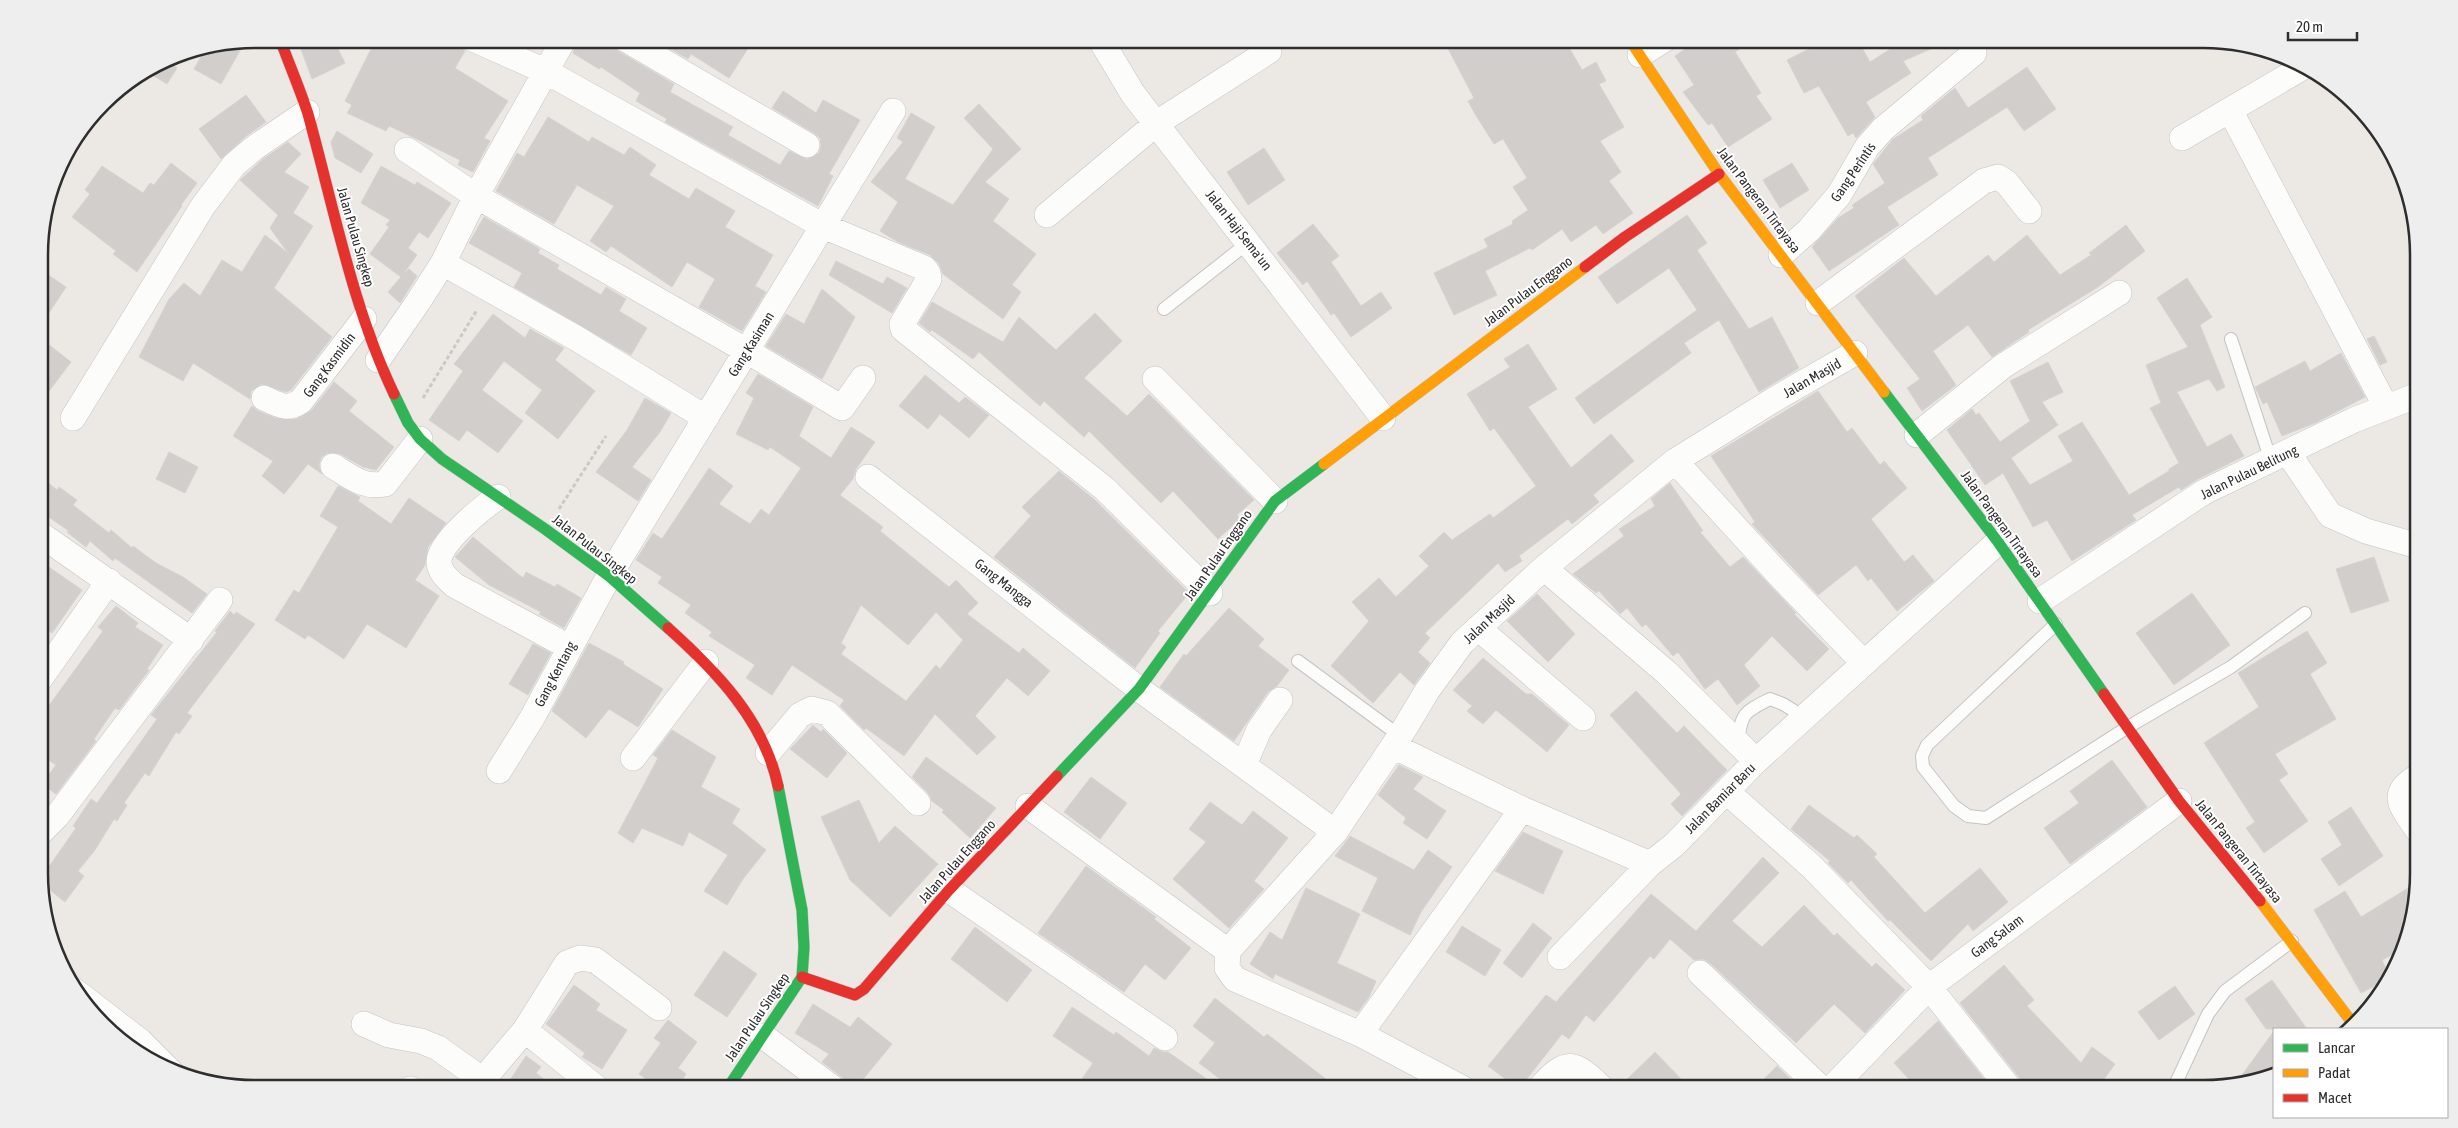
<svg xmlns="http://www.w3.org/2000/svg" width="2458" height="1128" font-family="'Asap Condensed',sans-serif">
  <rect width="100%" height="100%" fill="#ece8e4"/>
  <path fill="#d1cecb" stroke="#d7d4d0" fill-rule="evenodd" d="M309,39H333L345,63L312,79L299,44Z
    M376,39H459L461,47L465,51L455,68L508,101L484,138L490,141L473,172L458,165L460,160L417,139L389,126L386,131L347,113L352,105L345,101Z
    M578,39H611L612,46L618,51L674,84L670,92L733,127L728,135L780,165L789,151L807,159L819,153L821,146L820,138L814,133L772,108L783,91L816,113L823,100L860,120L829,174L833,176L818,206L665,122L667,119L636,101L640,93L601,67L599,69L573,53Z
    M653,39H754L729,78L691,54L688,59Z
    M1443,39H1564L1582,70L1596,62L1606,81L1599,84L1624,127L1600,141L1621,172L1609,181L1633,213L1603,234L1596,225L1571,242L1562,229L1532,250L1530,248L1485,271L1497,295L1454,315L1434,273L1488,247L1484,239L1513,224L1512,221L1528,210L1513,187L1527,178L1503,139L1494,144L1475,114L1468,101L1474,98Z
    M1700,39H1754L1735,52L1761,93L1756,96L1772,119L1728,147L1712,123L1708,125L1683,92L1694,85L1675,56Z
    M1829,39H1857L1870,62L1906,39H1954L1903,61L1911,73L1866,102L1875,117L1856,138L1853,133L1848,136L1819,86L1804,93L1787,60Z
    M246,40L221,84L194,69L206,48Z
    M164,60L177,68L167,84L146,71Z
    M2027,67L2056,109L2024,131L2007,107L1928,158L1938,175L1887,207L1899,225L1829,271L1812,247L1838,218L1854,208L1852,205L1885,183L1873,164L1893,139L1923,120L1921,116L1955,88L1968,108Z
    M246,95L266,122L245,137L221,159L199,129Z
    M979,104L1021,149L985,182L1009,199L993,221L1036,254L1012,285L1021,292L1003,319L943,274L939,264L930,255L898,242L880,231L898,202L871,182L903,142L897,138L911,113L935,127L905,179L953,205L993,149L964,118Z
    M548,117L589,142L592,137L624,155L630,147L656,165L649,175L689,199L696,188L735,211L725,227L773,255L755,286L766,292L742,331L699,307L715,279L687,262L672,287L611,246L606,252L590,241L614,206L577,185L554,224L496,191L517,153L524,157Z
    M337,131L373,154L361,173L335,158L331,142Z
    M288,142L301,154L284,172L309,187L293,213L313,226L274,288L332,337L291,390L286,392L262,384L251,391L250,399L193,363L183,381L139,357L169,299L184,283L200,296L222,260L242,272L265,235L288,253L270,228L278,215L240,180L263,159Z
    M1264,148L1285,180L1248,205L1227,172Z
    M171,163L197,183L181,205L182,206L137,272L113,254L116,251L72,217L90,194L85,190L102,166L143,193L150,183L154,185Z
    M1792,163L1809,190L1780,208L1763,180Z
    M381,166L415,185L417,182L451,203L428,238L419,232L408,248L417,255L404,273L409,269L417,276L400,303L388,292L401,277L370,254L389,227L386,225L390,220L361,203Z
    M1687,215L1707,243L1697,250L1749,329L1772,317L1799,368L1759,392L1719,320L1684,343L1691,353L1594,424L1575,398L1697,310L1669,268L1617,304L1598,277Z
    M484,217L540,249L538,253L559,265L557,269L601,295L606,287L626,299L619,311L647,328L631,355L514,287L522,273L469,243Z
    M1313,224L1339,256L1331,262L1361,306L1381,292L1392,308L1351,337L1334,313L1331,315L1307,281L1303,285L1277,253Z
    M2126,225L2145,251L2098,287L2028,330L2029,332L1992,357L1968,325L1933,351L1956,385L1922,411L1907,388L1920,379L1855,296L1904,258L1936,296L1988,255L1994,262L2027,235L2060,275L2091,255L2089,253Z
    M836,261L883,284L887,277L907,288L892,313L829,275Z
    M39,269L66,287L39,328Z
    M2187,278L2212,317L2200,325L2225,387L2217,391L2209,379L2177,392L2207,447L2231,434L2244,456L2198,479L2181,490L2179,487L2132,515L2136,520L2072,561L2047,520L2033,527L2003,473L1985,485L1947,430L1972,409L1976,415L1979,413L2000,442L2030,421L2010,381L2048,362L2063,392L2042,402L2058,425L2011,458L2030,485L2073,461L2058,436L2082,422L2129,495L2169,471V469L2179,463L2150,408L2161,403L2146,365L2188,347L2157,298Z
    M822,289L855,317L822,379L766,346L786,314L804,324Z
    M932,302L1003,342L1019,317L1056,350L1095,313L1122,341L1084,378L1127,416L1149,394L1254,500L1237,515L1240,519L1218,539L1173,491L1161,503L1089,431L1084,437L1044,401L1040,406L979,352L973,359L932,330L930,332L919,323Z
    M493,314L525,338L530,329L564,348L555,360L595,391L558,439L525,413L542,390L504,361L482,390L523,421L498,453L467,430L459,441L429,420L463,371L454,364Z
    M2374,336L2387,362L2380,365L2367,339Z
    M39,337L71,362L40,403V369Z
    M1528,344L1557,389L1528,407L1571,468L1611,434L1634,461L1593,495L1599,502L1572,524L1568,519L1519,556L1522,561L1505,572L1498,563L1425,633L1430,638L1418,652L1430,663L1414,685L1400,672L1373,703L1331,666L1369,621L1352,602L1379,578L1396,597L1429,566L1419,556L1444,532L1452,540L1490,514L1493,518L1536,486L1494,428L1490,431L1467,394L1510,367L1504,359Z
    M2341,353L2365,397L2315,423L2282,436L2267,402L2263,404L2255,387L2305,361L2310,371Z
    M758,374L813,407L799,436L831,458L851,427L875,442L856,469L853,479L840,495L883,527L880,531L949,587L956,580L978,603L967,614L1019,653L1023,648L1050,671L1028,696L1007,678L975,716L996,737L977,755L935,714L904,756L866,728L864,730L840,706L844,700L792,665L772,695L746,678L755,665L709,636L712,632L685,613L691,605L658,583L662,577L636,560L653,533L662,539L709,468L733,486L719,504L750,524L761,509L769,515L801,468L770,447L768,450L736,434L754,398L746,393ZM861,605L908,645L936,612L963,640L940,669L936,665L906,701L841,654L846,647L841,643Z
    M925,375L959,403L965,397L989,415L969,438L940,414L928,429L899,406Z
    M334,382L357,401L349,411L394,447L376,470L363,467L340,454L327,453L321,458L319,465L322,474L308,464L284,494L262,476L273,461L233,436L252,406L258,411L275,418L296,419L312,410Z
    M1818,391L1847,432L1852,428L1880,465L1884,461L1907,488L1871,519L1904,562L1913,555L1934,581L1897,611L1871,578L1868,581L1856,565L1818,595L1752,524L1755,522L1711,456Z
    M645,398L671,413L660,432L632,467L651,480L638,501L596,472L627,430Z
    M169,452L198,467L185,493L156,479Z
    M1059,471L1095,500L1189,593L1158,631L1160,633L1135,668L994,557L1031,516L1022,507Z
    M40,476L57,490L59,487L77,500L73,505L109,533L111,530L132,548L133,546L156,563L183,577L207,594L192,613L115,558L113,561L90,541L86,547L67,532L69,531L40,511Z
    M1670,483L1703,531L1700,532L1730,567L1743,557L1796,613L1794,614L1829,649L1807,671L1772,636L1744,665L1760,686L1737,705L1718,679L1705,689L1678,652L1673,656L1646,624L1642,627L1627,608L1620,614L1599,591L1596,593L1573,574L1624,536L1619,529L1655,506L1651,499Z
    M338,486L360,497L358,501L391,524L409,498L446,523L428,547L425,565L415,580L439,596L406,648L367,624L344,659L308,635L305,639L275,620L294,590L299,593L338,527L320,516Z
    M473,537L523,578L526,572L555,587L557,584L581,598L564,628L539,614L541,612L489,585L455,557Z
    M2374,557L2389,601L2351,613L2336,569Z
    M40,561L82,590L52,633L40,625Z
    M2192,593L2230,645L2174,685L2136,633Z
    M1537,594L1575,634L1548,662L1507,621Z
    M116,606L138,623L135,627L163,645L147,669L149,670L119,710L115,708L94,739L96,741L56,794L42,784L56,765L40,754V718L103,631L98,627Z
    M1229,608L1264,639L1258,646L1289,670L1277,686L1268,692L1234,741L1160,687L1184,654L1186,656Z
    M230,611L234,615L236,612L255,624L187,713L192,716L179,734L176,732L149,776L145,773L124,803L127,805L117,821L114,819L95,850L78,871L84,876L65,902L41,883V878L76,828L73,826L91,799L97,803L157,719L151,715L217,632L215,631Z
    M2307,631L2327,663L2310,674L2336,719L2275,754L2288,774L2279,780L2308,821L2264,853L2246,828L2255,822L2204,743L2259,707L2238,673Z
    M589,643L624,662L623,664L663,689L638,727L609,709L586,738L552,711Z
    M533,644L551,653L528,695L509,684Z
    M1483,658L1526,694H1532L1569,725L1547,752L1496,710L1483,724L1467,711L1472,706L1453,690Z
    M1636,691L1677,733L1684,726L1727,770L1682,816L1671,804L1681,794L1610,715Z
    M813,725L821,732L823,729L847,753L827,778L790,749Z
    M672,730L716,757L701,787L740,809L732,823L766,850L743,879L727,905L704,891L728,855L689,832L683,846L642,828L633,843L618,833L658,758L653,755Z
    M926,757L996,808L970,838L942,812L944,810L932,801L928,793L912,777Z
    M2112,760L2147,807L2070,864L2044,828L2079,803L2070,791Z
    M1399,765L1423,777L1413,789L1446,811L1427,839L1403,823L1406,818L1378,795Z
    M1091,777L1127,803L1100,839L1064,812Z
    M859,800L879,843L895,826L938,864L890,917L850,880L821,817Z
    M1210,802L1242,825L1253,811L1288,838L1254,881L1264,889L1229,928L1173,879L1206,842L1189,829Z
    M1809,805L1854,838L1857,835L1877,854L1874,857L1925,913L1980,868L2008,902L1973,931L1968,924L1931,961L1890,920L1888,921L1851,880L1848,883L1828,863L1830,861L1791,829Z
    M2351,807L2383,856L2339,886L2321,859L2342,845L2328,822Z
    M1523,832L1563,851L1543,894L1495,871Z
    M1350,836L1414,870L1428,850L1452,867L1421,912L1410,935L1362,911L1378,878L1335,856Z
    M1763,857L1779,873L1732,921L1762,947L1804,905L1834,936L1837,933L1872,967L1876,963L1905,990L1865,1033L1834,1004L1796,1043L1710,963L1703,959L1694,960L1670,939L1654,959L1650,956L1594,1022L1586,1015L1569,1039L1562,1034L1519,1089L1488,1066L1546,995L1556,1002L1651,894L1696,931Z
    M1086,866L1156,917L1154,919L1191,948L1165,980L1145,964L1124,992L1038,933Z
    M2418,882L2405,948L2382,960L2390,978L2361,993L2314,910L2345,891L2361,917Z
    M1306,888L1360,914L1337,963L1376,981L1369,997L1358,1012L1275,974L1273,979L1250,964L1270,932L1282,940Z
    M1533,923L1552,938L1522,978L1503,963Z
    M1462,926L1501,950L1485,976L1446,952Z
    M975,927L1032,970L1007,1002L951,959Z
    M724,951L757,974L727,1017L694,995Z
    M2004,965L2034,1000L2027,1006L2081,1063L2092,1047L2115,1064L2097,1089H2024L2021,1080L1960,1003Z
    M2272,980L2307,1029H2266L2245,999Z
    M574,985L600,1004L596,1010L627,1030L602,1069L582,1057L585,1053L546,1024Z
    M2175,986L2195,1014L2159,1040L2138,1012Z
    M1215,998L1264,1037L1267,1034L1339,1089H1233L1199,1063L1215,1043L1193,1026Z
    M813,1004L850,1027L858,1017L892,1044L855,1089H848L843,1078L822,1062L829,1054L795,1033Z
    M1072,1007L1114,1035L1116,1032L1149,1056L1154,1048L1163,1052H1168L1221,1089H1137L1124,1080L1117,1089H1075L1093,1063L1053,1036Z
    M668,1020L697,1042L678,1068L686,1074L676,1089H660L639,1074L661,1043L654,1038Z
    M1938,1021L1992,1089H1918L1894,1063Z
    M2274,1031V1077L2234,1086Z
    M1655,1052L1681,1079L1671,1089H1617Z
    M526,1056L541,1067L536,1073L556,1089H504Z
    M1777,1066L1801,1089H1754Z"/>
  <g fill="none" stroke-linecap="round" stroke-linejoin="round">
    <defs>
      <path id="lane" d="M1164,309L1249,242
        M2231,339L2271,461
        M2056,624L1927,745L1922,756L1923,767L1954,806L1968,816L1986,818L2128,727L2231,667L2305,613
        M1298,661L1400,736
        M1738,743C1741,713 1744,712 1770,699L1783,704L1804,717
        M2175,1085L2208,1014L2225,991L2292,941"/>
      <path id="street" d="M473,39L547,72L823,226L924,268L928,273L929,279L902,324L903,329L1105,489L1210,593
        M625,39L807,145
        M1100,39L1133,94L1383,418
        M1640,55L1665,39
        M2230,110L2386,407
        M2182,138L2305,66
        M407,150L476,196L747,351L842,408L863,378
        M1047,215L1157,123L1269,51
        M1781,255L1809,230L1839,195L1867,147L1883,129L1974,53
        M443,263L576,338L706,418
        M1818,303L1984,181L1998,177L2007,183L2029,211
        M378,360L418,302L443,263L476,196L564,39
        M1155,379L1275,501
        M264,398C279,405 287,411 301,401L364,319
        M73,418L203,206L234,165L254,148L307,112
        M1917,435L2003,366L2119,293
        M2288,453L2330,515L2366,531L2418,546
        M1675,461L1780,576L1864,663
        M333,466C351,477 363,488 385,484L420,439
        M868,477L1139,689L1335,832
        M498,497C483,507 438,543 439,562C440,573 447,578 454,585L569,647
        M40,534L191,640
        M1544,568L1667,673L1756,761
        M2040,601L2204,492L2354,420L2418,395
        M1478,628L1583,718
        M40,679L109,581
        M1393,746L1522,809L1650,864L1674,845L1756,761L1998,542
        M768,753L800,715L812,709L827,713L918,803
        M633,758L706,662
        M1244,765L1259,730L1280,700
        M499,771L532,718L609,576L893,111
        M2419,776C2386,794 2403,808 2419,832
        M1727,792L1811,866L1929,987L2010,1089
        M1028,806L1228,951
        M40,833L57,816L220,600
        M949,890L1165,1038
        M1560,957L1650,864
        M1700,973L1822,1089
        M75,991L140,1041L172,1073
        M364,1024L389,1035L421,1041L438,1048L483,1080
        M525,1030L598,1089
        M1360,1034L1522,809
        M763,1036L834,1089
        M410,1089H411
        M475,1089L525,1030L567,963L580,958L595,960L659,1008
        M1464,1089L1360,1034L1235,979L1227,968L1228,951L1335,832L1400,736L1427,691L1462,643L1544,568L1675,461L1775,399L1855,353
        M1539,1089C1567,1057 1574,1061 1603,1089
        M1831,1089L1929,987L2179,801"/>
      <path id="fast" d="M1884,392L1998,542L2104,694
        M394,394L408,423L420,439L442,459L545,529L609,576L668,628
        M1057,776L1139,689L1275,501L1324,464
        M727,1089L802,977L804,947L802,910L778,786"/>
      <path id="slow" d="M1629,39L1719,174L1884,392
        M1324,464L1585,267
        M2260,901L2354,1025"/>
      <path id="jam" d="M280,39C289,64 300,89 308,114C334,208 352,306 394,394
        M1585,267L1625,237L1719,174
        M668,628C716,671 764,720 778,786
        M2104,694L2179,801L2260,901
        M802,977L855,995L864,989L949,890L1057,776"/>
    </defs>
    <use href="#lane" stroke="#c5c4c5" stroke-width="14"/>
    <use href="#street" stroke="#c5c4c5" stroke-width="26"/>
    <use href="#fast" stroke="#c5c4c5" stroke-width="12"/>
    <use href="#slow" stroke="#c5c4c5" stroke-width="12"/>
    <use href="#jam" stroke="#c5c4c5" stroke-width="12"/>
    <path stroke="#c9c9c8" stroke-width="3" stroke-dasharray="4 2.5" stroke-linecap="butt" d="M423,398L477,310
      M559,509L606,436"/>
    <use href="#lane" stroke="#fcfcfb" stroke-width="12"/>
    <use href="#street" stroke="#fcfcfb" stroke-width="25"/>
    <use href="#fast" stroke="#30b455" stroke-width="11"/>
    <use href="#slow" stroke="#ff9f0a" stroke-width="11"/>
    <use href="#jam" stroke="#e5322d" stroke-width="11"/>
  </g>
  <g text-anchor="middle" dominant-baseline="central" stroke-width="4" stroke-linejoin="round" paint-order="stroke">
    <g font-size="14" fill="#2e2e2e" stroke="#fff">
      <text transform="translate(1853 172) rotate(-56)">Gang Perîntis</text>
      <text transform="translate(1759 200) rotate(53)">Jalan Pangeran Tirtayasa</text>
      <text transform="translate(1239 230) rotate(52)">Jalan Haji Sema'un</text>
      <text transform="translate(356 237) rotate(74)">Jalan Pulau Singkep</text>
      <text transform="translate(1528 291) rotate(-37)">Jalan Pulau Enggano</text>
      <text transform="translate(751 344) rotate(-58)">Gang Kasiman</text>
      <text transform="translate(329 365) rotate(-53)">Gang Kasmidin</text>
      <text transform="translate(1812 378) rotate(-30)">Jalan Masjid</text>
      <text transform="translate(2249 472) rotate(-26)">Jalan Pulau Belitung</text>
      <text transform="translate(2002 524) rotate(54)">Jalan Pangeran Tirtayasa</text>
      <text transform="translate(595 549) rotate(38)">Jalan Pulau Singkep</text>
      <text transform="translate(1218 555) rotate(-55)">Jalan Pulau Enggano</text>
      <text transform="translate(1004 583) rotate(38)">Gang Mangga</text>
      <text transform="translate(1489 619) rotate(-43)">Jalan Masjid</text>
      <text transform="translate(555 674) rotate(-62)">Gang Kentang</text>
      <text transform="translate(1720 798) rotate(-45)">Jalan Bamiar Baru</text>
      <text transform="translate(2239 851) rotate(51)">Jalan Pangeran Tirtayasa</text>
      <text transform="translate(957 861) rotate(-48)">Jalan Pulau Enggano</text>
      <text transform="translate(1997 936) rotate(-37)">Gang Salam</text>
      <text transform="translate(757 1017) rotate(-56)">Jalan Pulau Singkep</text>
    </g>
  </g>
  <path d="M0 0H2458V1128H0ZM255 48H2203A207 207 0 0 1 2410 255V873A207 207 0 0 1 2203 1080H255A207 207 0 0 1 48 873V255A207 207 0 0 1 255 48Z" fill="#eee" fill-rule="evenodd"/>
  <path fill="none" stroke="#2e2e2e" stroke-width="2.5" d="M255 48H2203A207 207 0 0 1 2410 255V873A207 207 0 0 1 2203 1080H255A207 207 0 0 1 48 873V255A207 207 0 0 1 255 48Z"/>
  <rect x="2273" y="1028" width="175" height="90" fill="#ffffff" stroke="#ababab"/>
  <rect x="2283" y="1044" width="25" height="8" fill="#30b455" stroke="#ababab"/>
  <text x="2318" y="1053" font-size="15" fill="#2e2e2e">Lancar</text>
  <rect x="2283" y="1069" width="25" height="8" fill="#ff9f0a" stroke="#ababab"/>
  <text x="2318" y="1078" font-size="15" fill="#2e2e2e">Padat</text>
  <rect x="2283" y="1094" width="25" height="8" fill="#e5322d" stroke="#ababab"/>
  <text x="2318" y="1103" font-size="15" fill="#2e2e2e">Macet</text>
  <path d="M2288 32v8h69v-8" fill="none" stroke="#2e2e2e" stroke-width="2.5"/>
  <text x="2296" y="32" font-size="15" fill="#2e2e2e" stroke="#ffffff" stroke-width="4" paint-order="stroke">20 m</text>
</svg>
